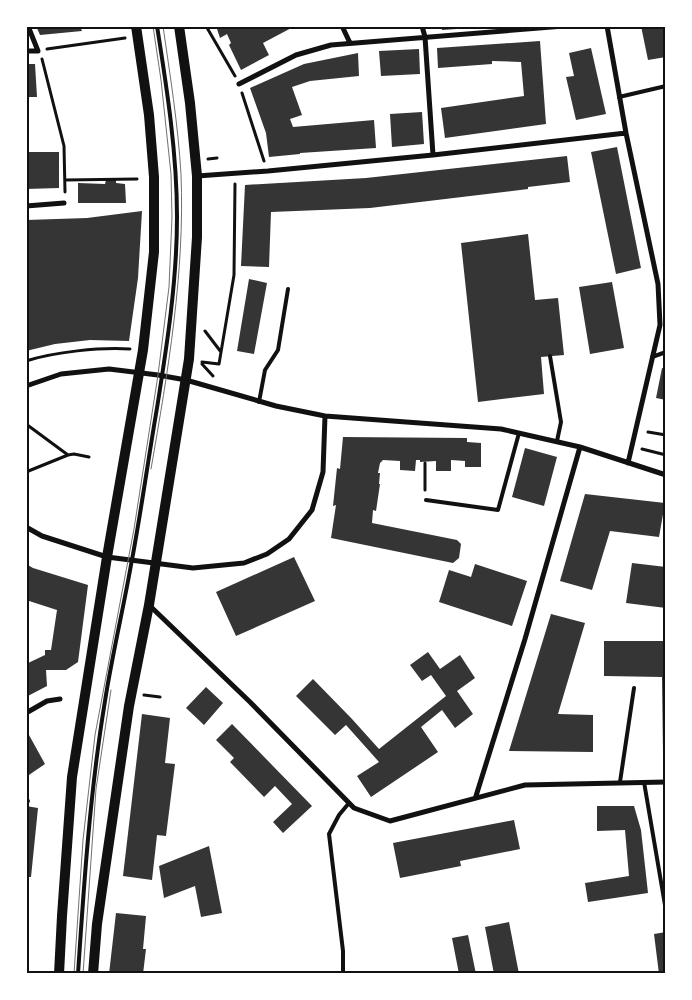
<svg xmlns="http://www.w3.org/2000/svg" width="692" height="1000" font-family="'Roboto Serif',serif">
  <rect width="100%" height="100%" fill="#fff"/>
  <path fill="#353535" d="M36,26H80L82,31L40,35Z
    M216,26H295L263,43L269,55L241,70L229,45L231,43L227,34L220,38Z
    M441,26H471V28L442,30Z
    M641,26H666V57L648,60Z
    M540,41L546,124L445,138L441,108L524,96L521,62L492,61V64L438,68L437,48Z
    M591,48L606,114L576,120L566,77L574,76L569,53Z
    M419,49L420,74L381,76L379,51Z
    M358,53L359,76L310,81L292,87L302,115L290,119L293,127L374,120L376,148L300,153V154L269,157L266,133L250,88L304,64Z
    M26,64H35L37,97H26Z
    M422,112L424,144L392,147L390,114Z
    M617,147L641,268L616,274L591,152Z
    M26,152H59V188L26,189Z
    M567,156L570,182L528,187V189L370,208L271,212L269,267L241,266L245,185L366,178Z
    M106,180H116V183L125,184L126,203H78V183L105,184Z
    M142,211L138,278L129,341L90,340L55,344L26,351V220L87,218Z
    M528,234L535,300L558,298L564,355L541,357L544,394L478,402L461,243Z
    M249,279L267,283L254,354L237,351Z
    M612,282L624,348L590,354L579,287Z
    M662,368L666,369V400L656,398Z
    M343,437L467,438V442L481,443V467H465V461L451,460V471H436V461L420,462V460H416L415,471L400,470V461L383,460L380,463L378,473H380L379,484H380L376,511L373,510L372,523L457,540L461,544L459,558L453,563L331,538L336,505L333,506L337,468L340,469Z
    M525,448L557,457L544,506L512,497Z
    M585,494L665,503L659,537L610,531L592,590L560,581Z
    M294,557L315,601L236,636L216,592Z
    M632,563L666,567V608L626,603Z
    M26,564L33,568L88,585L78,662L66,670H46L47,686L26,697V664L45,655V650H51L57,610L26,600Z
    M475,564L527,581L512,626L439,602L449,570L471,577Z
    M551,614L585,623L558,714L593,715V752L509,751Z
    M604,641H666V752H663L662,677L604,676Z
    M428,652L440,669L460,655L475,678L457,691L473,714L455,728L442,710L421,727L438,752L371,797L357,776L379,762L346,725L335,735L296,696L313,679L352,719L379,749L446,696L431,675L422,681L410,665Z
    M206,687L223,703L204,725L186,708Z
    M142,714L170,718L165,763L175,764L166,836L157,835L152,880L123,876Z
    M232,724L312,806L283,833L273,822L292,804L275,786L264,797L230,762L234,758L216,740Z
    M29,735L45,764L26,777V737Z
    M26,806L38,808L31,877H26Z
    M597,806H634L641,830L648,893L588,902L585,883L629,876L625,830L597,831Z
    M514,820L520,849L460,861L461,866L400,878L393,843Z
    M209,846L222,913L201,917L195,886L164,898L159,866Z
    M116,913L146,916L143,949H146L143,974H109Z
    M509,922L519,974H494L485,927Z
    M666,932V974H659L654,934Z
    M468,935L476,974H459L452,938Z"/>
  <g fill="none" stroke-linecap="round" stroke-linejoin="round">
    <path stroke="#111" stroke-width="3" d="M206,26L235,76
      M47,49L125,38
      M42,59L64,146L65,192
      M242,93L264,161
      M208,159L217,158
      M65,180L137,179
      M205,331L221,352
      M26,361C54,352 100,347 130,349
      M202,362L219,364L234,275L235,184
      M202,364L213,376
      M26,424L68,455
      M648,432L666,435
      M642,449L666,455
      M425,463V490
      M26,472L68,455L74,454L89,457
      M144,695L160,697"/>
    <path stroke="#111" stroke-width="4" d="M619,97L666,86
      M550,356L561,422L557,441
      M652,357L666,352
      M259,402L265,370L278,350L288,289
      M426,500L498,510L519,433
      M620,782L634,688
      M644,782L666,911
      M26,801H28
      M78,974C84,883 90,792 105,701C112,656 123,610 131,565C141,513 148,460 157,408C167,345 177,281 177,217C177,153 167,89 157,26
      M343,974V951L329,834L339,815L349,803"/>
    <path stroke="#111" stroke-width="5" d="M342,26L350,43
      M422,26L425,37L433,155
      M607,26L626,133L658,284L660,325L628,463
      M26,51H38L28,26
      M239,84L296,55L331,45L564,26
      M197,176L268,171L433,155L626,133
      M26,206L64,203
      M26,386L61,374L109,369L158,375L186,380L276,406L325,416L501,429L580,447L666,475
      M26,527L42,536L107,557L193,568L244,563L267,554L289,539L312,510L323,472L325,416
      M149,605L250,702L354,808L390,821L525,785L666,782
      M26,713L47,701L60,699
      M476,796L525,639L580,447"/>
    <path stroke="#111" stroke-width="10" d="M59,974L62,916L72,777L107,557L143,350L154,252V177L149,115L136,26
      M93,974L97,924L129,706L149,605L189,359L197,237V176L190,103L179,26"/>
    <path stroke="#707070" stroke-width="1" d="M151,469C168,371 185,273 181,174C178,124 170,75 163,26
      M74,974L83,840L95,735L134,529L158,375L169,287L172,217L171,174L161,80L153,26
      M83,974L96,789L111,690"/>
  </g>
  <rect width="692" height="1000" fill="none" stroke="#ffffff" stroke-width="55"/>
  <rect x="28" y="28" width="636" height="944" fill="none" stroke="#111" stroke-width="2"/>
</svg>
